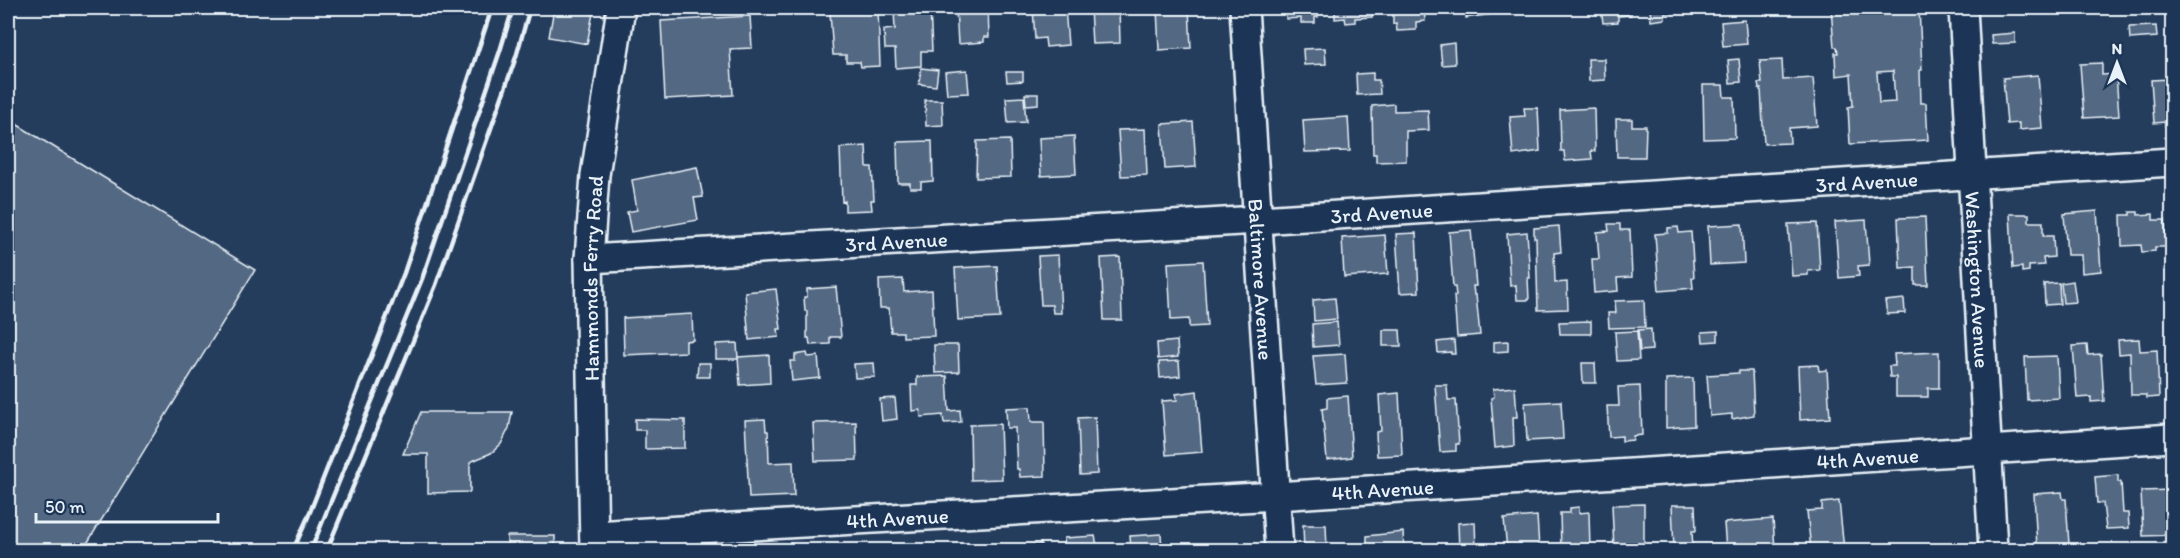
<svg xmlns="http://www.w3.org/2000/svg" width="2180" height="558" font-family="Itim,sans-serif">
  <rect width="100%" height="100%" fill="#253d5d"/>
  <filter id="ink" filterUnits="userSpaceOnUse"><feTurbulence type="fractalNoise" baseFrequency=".0167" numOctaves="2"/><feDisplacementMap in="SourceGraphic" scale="12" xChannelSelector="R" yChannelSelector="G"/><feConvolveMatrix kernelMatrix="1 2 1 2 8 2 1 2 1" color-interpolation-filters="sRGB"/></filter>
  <g filter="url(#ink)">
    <path fill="#536782" stroke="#e8f1f8" stroke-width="1.5" fill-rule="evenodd" d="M554,8H594L587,44L549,37Z
      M847,8L878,9L880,66L861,67L860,62H846V55H833L830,12L847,11Z
      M908,8H930L932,51H921V66L896,68L895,49H885L884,30L895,29L894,10L908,9Z
      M956,8H988L989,37H984V42L958,44Z
      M1033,8H1065L1068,45L1046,47L1045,38L1035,39Z
      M1090,8H1119L1120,43L1092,44Z
      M1157,8H1189L1191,48L1159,50Z
      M1286,8H1317L1318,17H1315V23H1301V18L1286,19Z
      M1335,8H1372V17L1355,18V22L1346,23L1345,18L1335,19Z
      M1393,8H1424L1425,21L1416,22V30L1397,31L1396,23L1393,24Z
      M1466,8H1499V13L1466,18Z
      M1601,8H1631V15L1618,16V22L1603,23Z
      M1650,8H1679L1680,13H1665V19L1651,21Z
      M1694,8H1710V12L1694,13Z
      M1831,8H1919L1922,70H1920L1921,103H1926L1928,140L1850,144L1848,107L1853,106L1851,74L1836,76L1835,53H1838L1837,47H1834ZM1893,71L1895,102L1879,103L1877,72Z
      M750,16L752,48L730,49L733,95L665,99L661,21Z
      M1745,20L1747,44L1723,46L1721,22Z
      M2156,26L2157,37L2130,39L2129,27Z
      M2015,33V43L1992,44L1991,35Z
      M1454,43L1455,64L1442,65L1440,45Z
      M1325,48L1326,64L1304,65L1303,49Z
      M1588,59H1604L1605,80L1589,81Z
      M1739,59L1741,82L1730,83L1728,60Z
      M1782,60L1783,80L1813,78L1817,126L1789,128L1790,143L1764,144L1761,89H1759L1758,83H1762L1760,61Z
      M2102,63V75L2116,74L2119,116L2084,118L2080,64Z
      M921,68L938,70L936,86L919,84Z
      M967,70L969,93L947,94L945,72Z
      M1006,72H1023V81L1007,82Z
      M1373,73V80H1379L1380,94L1357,95L1356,74Z
      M2038,75L2042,128L2019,130V123L2007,124L2003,78Z
      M2171,76H2172V125L2165,126V122L2154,123L2151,80L2171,79Z
      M1703,85H1723L1724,97H1734L1735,138L1704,139Z
      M1025,94H1038V104L1026,105Z
      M1024,97L1026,122L1008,123L1006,98Z
      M925,100H942L943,125L926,126Z
      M1394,104V111L1428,110L1429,130L1406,131V161L1376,162V154H1373L1372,106Z
      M1524,108H1538L1540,151L1513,155L1510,117L1525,116Z
      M1594,108L1595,151H1591L1592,159L1565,161L1564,151H1561L1560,110Z
      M1348,117L1350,151L1305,152L1303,120Z
      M8,119L255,270L83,550H8Z
      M1616,119H1632V126H1646L1645,157H1617Z
      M1193,122L1196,167L1165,169L1162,124Z
      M1145,129L1147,175L1121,176L1118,130Z
      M1074,136L1076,174L1041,176L1039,138Z
      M1010,140L1011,177L976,178L977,141Z
      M932,141L933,181L921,182V188H910V183H898L897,142Z
      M866,146L867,167H872L874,200H871L872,210L845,211V201L842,202L840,148Z
      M697,167L703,197L694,198L698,220L631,232L627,212L637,210L632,180Z
      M2097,211L2101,271L2082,273L2081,255H2067L2064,214Z
      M2130,212H2138V215L2153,214V220H2165L2166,247H2155V251L2142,252L2141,245L2122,246L2121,215H2130Z
      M2010,214H2029V222H2043V236H2053L2054,257L2043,258L2044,265L2029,266V271L2022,272V267L2013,268Z
      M1925,217L1928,285H1915V267L1900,268L1898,218Z
      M1866,220L1869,265L1858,266L1859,276L1839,278L1835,222Z
      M1817,223L1820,270L1808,271V275L1792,276L1788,224Z
      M1608,224H1620V230H1630L1632,277L1617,278L1618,291L1594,293L1592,259H1599L1597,232L1609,231Z
      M1742,224L1744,263L1710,265L1708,226Z
      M1559,226L1561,252L1554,253L1555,283L1567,282L1568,309L1538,310L1536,238H1534V228Z
      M1678,227L1679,233L1691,232L1694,278H1692L1693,288L1659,291L1655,234L1668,233V228Z
      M1471,230L1476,286H1473L1474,295H1476L1480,335L1457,337L1454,296H1456L1455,287H1453L1449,232Z
      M1527,232L1530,278H1528L1529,300H1517L1516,285L1510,286L1507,234Z
      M1416,233L1419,292L1400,293L1396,234Z
      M1385,235L1388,274L1344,277L1342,238Z
      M1058,255L1061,313H1053L1052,305H1041L1038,256Z
      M1120,257L1122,320H1104L1101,258Z
      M1203,261L1207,326L1189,327V319L1171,320L1168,263Z
      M997,266L1000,318L958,320L955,268Z
      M903,279L904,292L932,290L934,336L903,337V332H891L889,308H880L879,280Z
      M2073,281L2076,302L2063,303L2061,283Z
      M2059,283L2060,304L2045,305L2044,284Z
      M836,287L841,337H830V344L810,345L809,338H807V311H805L804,297H807V289Z
      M776,289L781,329H778L779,337L749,340L745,292Z
      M1335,298L1337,319L1314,321L1313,300Z
      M1904,299L1905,313L1887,314L1885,301Z
      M1644,300L1645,327L1609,328L1608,313H1616L1615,301Z
      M692,314L693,340L686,341V352L624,355L623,318Z
      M1591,321V334H1560L1559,322Z
      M1337,322L1339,345L1313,347L1312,324Z
      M1651,329L1652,350L1640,351L1638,330Z
      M1383,330H1400L1401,346H1383Z
      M1637,331L1639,360L1617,361L1615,332Z
      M1718,331V341L1703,342L1702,332Z
      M2139,339L2140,351L2157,350L2159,397L2146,398V395H2131L2130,353L2119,354L2118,340Z
      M1454,340L1455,354H1451V352L1438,353L1437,342Z
      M1177,341L1178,357L1158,359L1157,343Z
      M1508,341V351L1494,352V342Z
      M737,343L738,359H716V344Z
      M934,345H958L959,372L935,373Z
      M2087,345L2088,355L2101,354L2104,401L2091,402V397L2077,398L2073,346Z
      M1939,352V388H1928V397H1896V377H1890L1889,366H1895L1894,354Z
      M807,353L808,357L818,356L820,378L792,381L790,361H795V355Z
      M1345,354L1347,383L1316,385L1313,356Z
      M769,355L770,383L740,385L738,357Z
      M2057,356L2059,398L2027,400L2025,357Z
      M1179,361L1180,376L1160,378L1159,362Z
      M698,363H710V377H697Z
      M874,363L875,377L855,378L854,364Z
      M1582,363H1595L1596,383H1583Z
      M1818,365L1819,371L1827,370L1830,418L1800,420L1798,366Z
      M1739,371H1752L1754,415L1732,419V414L1710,416L1707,375L1739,373Z
      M947,376L949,411L960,410L961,422L944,423L943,415L921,417L920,410L912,411L911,385H917V377Z
      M1693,378L1694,426L1666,428V379Z
      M1435,385H1447L1448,400H1456L1459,444H1456V451L1440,452Z
      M1640,386L1642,435L1633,436V440L1622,441V436L1609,437L1607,406H1619L1618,387Z
      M1515,387L1517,417H1513L1514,446L1495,448L1491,398L1494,397L1493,389Z
      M1197,391L1202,452L1166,455L1162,401L1177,400L1176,394Z
      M1399,393L1402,455L1377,456L1376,432L1381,431L1379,395Z
      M1348,396L1352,457L1327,460L1322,409L1327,408V398Z
      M895,398L897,419L882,421L880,399Z
      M1561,401L1563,439L1527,441L1525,403Z
      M1030,407L1031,422H1044L1045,476L1020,477L1019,469H1017L1015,428H1007L1006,408Z
      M421,412H512L509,428L501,444L491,453L470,462V492L428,493V454H403Z
      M1095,417L1097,474L1080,475L1078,418Z
      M635,419L685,420V448L645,449V430H635Z
      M765,419L766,431H768L769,463L793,462L794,496L749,498L745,420Z
      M856,422L857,460L815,461L813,423Z
      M1000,424L1002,479L971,480L970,425Z
      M2118,475V482H2121L2123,513H2128L2129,528L2106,529L2103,503H2097L2095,477Z
      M2172,490V535L2143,536L2141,491Z
      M2062,492L2063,499H2066L2069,545L2037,547L2034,494Z
      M1839,501L1844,550H1811L1807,511L1822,510V503Z
      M1644,504V550H1614L1612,505Z
      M1672,505H1695L1696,531H1692L1693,550H1674Z
      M1579,507V513L1589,512L1590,550H1561L1560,513H1570V508Z
      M1537,516L1539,548L1507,550L1504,519Z
      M1773,519L1775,550H1726L1724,523Z
      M1475,522L1476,550H1459L1458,523Z
      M1303,525H1326L1327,550H1304Z
      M1403,532L1404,550H1367V536Z
      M1161,534L1162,550H1131L1130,536Z
      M507,536H555V550H507Z
      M1095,536L1098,550H1063L1064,538Z
      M1041,544V550H1010L1009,546Z"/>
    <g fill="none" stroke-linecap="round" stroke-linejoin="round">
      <defs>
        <g id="minor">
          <path id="s1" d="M1244,8L1279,550"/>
          <path id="s2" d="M1963,8L1993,550"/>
          <path id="s3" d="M589,259L1258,220L2172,162"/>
          <path id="s4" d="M594,535L1276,496L2172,438"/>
          <path id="s5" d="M594,550L589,259L595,175L621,8"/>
        </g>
      </defs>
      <use href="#minor" stroke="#e8f1f8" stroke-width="32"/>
      <use href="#minor" stroke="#1d3557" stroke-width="27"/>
      <path stroke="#e8f1f8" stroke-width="4.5" d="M293,550L308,517L404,273L492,8
        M311,550L422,279L500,51L513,8
        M327,550L436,285L516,57L530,8"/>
    </g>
  </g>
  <g text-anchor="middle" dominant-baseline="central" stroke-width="6" stroke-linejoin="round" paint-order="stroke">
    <g font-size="21" fill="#e8f1f8" stroke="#1d3557">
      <text stroke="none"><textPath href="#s3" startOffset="1280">3rd Avenue</textPath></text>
      <text stroke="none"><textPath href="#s3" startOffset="794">3rd Avenue</textPath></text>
      <text stroke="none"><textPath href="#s3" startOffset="308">3rd Avenue</textPath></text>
      <text stroke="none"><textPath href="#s5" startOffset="272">Hammonds Ferry Road</textPath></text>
      <text stroke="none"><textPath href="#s1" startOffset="272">Baltimore Avenue</textPath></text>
      <text stroke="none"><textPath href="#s2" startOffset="272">Washington Avenue</textPath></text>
      <text stroke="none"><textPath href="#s4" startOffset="1276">4th Avenue</textPath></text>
      <text stroke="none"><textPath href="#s4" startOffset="790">4th Avenue</textPath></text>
      <text stroke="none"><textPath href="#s4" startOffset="304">4th Avenue</textPath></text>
    </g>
  </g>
  <rect width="2180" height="558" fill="none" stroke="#1d3557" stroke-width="30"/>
  <rect x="15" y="15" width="2150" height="528" fill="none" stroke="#e8f1f8" stroke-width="2" filter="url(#ink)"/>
  <g transform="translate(2117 63)" stroke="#1d3557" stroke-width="4.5" paint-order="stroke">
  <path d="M0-4.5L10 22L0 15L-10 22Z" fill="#e8f1f8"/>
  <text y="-9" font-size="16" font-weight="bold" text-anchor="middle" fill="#e8f1f8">N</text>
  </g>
  <path d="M36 513v9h182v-9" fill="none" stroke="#e8f1f8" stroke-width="3"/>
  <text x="45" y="513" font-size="18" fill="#e8f1f8" stroke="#1d3557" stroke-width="4.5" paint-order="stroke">50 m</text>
</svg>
